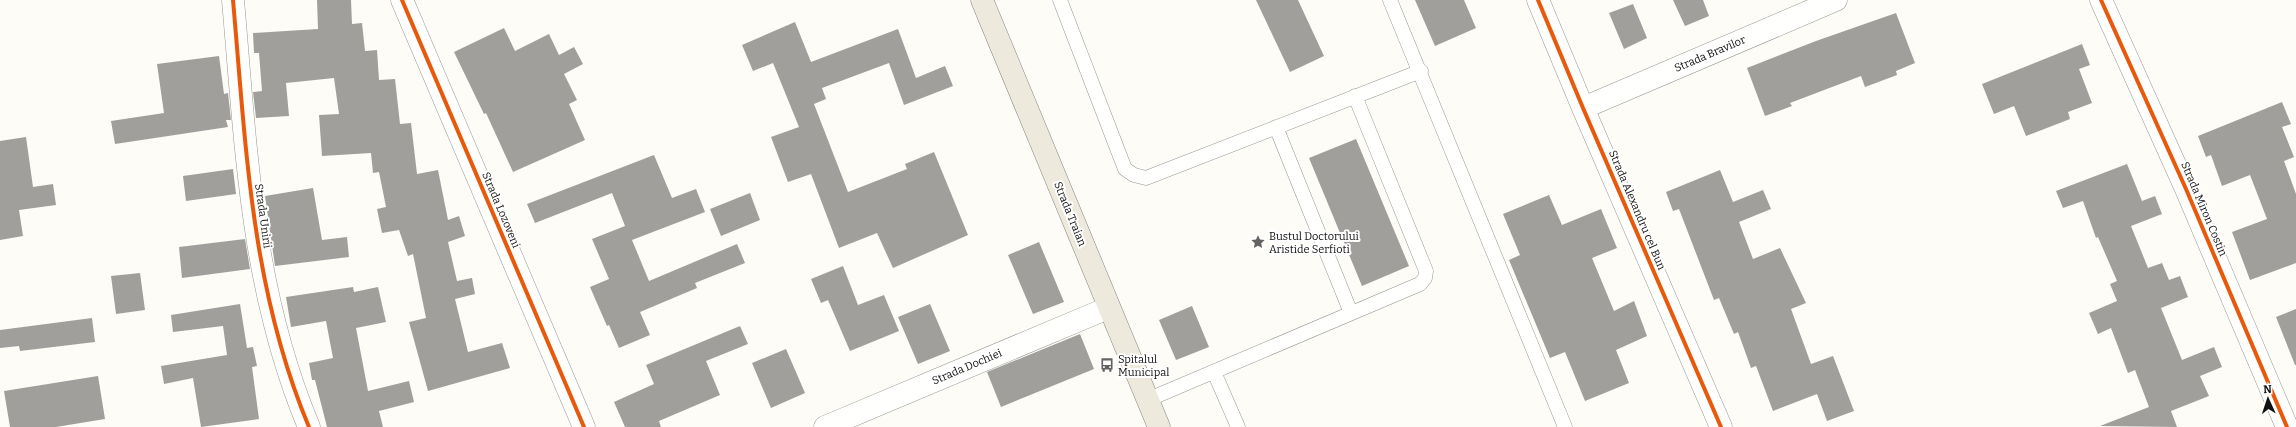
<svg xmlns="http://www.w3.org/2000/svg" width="2296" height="427" font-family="Bitter,serif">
  <rect width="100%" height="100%" fill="#fdfcf7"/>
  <path fill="#a19f9c" d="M317,0H351L352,24L362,23L365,51L377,50L379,80L395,79L400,124L411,123L417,174L438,170L448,220L459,216L465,236L448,242L457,281L472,278L475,294L455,299L468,352L502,343L510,368L428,391L409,322L426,318L413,254L408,256L399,230L382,233L377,209L386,207L379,172L373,173L371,153L322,156L319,115L339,114L334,78L286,83L289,116L256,118L253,92L262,91L259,53H254L253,33L318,29Z
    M1256,0H1298L1324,56L1290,72Z
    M1415,0H1464L1476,28L1435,46Z
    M1673,0H1703L1709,16L1685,26Z
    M1633,4L1647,38L1624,49L1609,13Z
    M1896,13L1915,63L1896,71L1897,75L1865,87L1861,76L1790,103L1792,106L1765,116L1747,68L1816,41Z
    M795,22L811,62L898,29L916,78L945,66L953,86L904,105L889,63L822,88L826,99L814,104L848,192L907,169L905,164L934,152L968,235L893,268L877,233L839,248L811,174L788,182L771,137L799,127L773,63L753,71L742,45Z
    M504,28L515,51L549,34L559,55L574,47L583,64L564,74L577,100L569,104L585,140L513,172L486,113L484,114L454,52Z
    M2082,44L2090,65L2079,69L2092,103L2068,112L2070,119L2026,136L2014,106L1994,114L1982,84Z
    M219,56L224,94L228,93L231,120H226L228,127L115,144L111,121L164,113L157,64Z
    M2282,102L2291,124L2282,127L2294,157L2284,161L2296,194V263L2250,280L2232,232L2267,219L2250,175L2222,186L2211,155L2206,157L2198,136Z
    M26,137L33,187L53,184L56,205L19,210L23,236L0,240V141Z
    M1356,139L1409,266L1362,286L1309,158Z
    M654,155L672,198L696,189L705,212L632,240L649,281L737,244L745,263L695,283L697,288L640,312L650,335L619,348L609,325L607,326L590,287L609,279L592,239L625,226L612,193L535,223L527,204Z
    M2127,164L2142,201L2155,196L2162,214L2131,226L2148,268L2162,263L2169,280L2180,276L2188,297L2161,308L2182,360L2214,347L2222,367L2200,376L2209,396L2171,411L2177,427L2100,426L2149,407L2135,370L2128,373L2111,328L2098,334L2089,313L2117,301L2110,284L2117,281L2098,237L2096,238L2083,201L2063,208L2056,191Z
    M233,169L236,194L186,201L183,176Z
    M1720,170L1733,202L1763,190L1771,209L1739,222L1753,259L1780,248L1806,303L1791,309L1811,364L1833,356L1854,411L1827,421L1817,394L1773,411L1756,366L1751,368L1738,332L1734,334L1719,298L1714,300L1679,209L1673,211L1666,192Z
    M313,188L322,240L347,237L349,257L275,266L265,196Z
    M750,193L760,220L721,236L710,209Z
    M1549,195L1562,225L1601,209L1617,248L1592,258L1614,311L1634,301L1647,336L1616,350L1629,383L1585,401L1565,352L1550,358L1509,260L1520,255L1503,214Z
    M245,239L250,269L182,278L179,247Z
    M1039,242L1064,302L1033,314L1008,255Z
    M843,266L858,305L884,295L899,331L850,351L828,300L821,303L811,279Z
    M140,273L145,310L116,314L111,276Z
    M353,287L354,292L378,287L386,322L356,328L368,391L409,381L414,402L379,411L383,427H327L315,380H312L309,363L333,358L326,321L291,327L286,297Z
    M240,304L247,348L253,347L257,366L252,367L259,419L201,427L193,378L164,384L161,366L227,355L223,326L173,332L171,315Z
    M930,304L950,351L918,364L898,317Z
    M1192,306L1209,347L1176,360L1159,320Z
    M2296,309V365H2295L2276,317Z
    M92,318L95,342L20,351L19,346L0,348V330Z
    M740,326L748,344L706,361L720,395L659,421L661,427H625L614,402L654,384L646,365Z
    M1080,334L1094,369L1001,407L987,372Z
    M786,349L805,393L771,408L752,363Z
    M98,376L105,419L56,427H10L4,391Z"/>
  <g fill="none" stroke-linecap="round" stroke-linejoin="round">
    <defs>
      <path id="service" d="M1060,0L1125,169L1134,175L1146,178L1421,71
        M1390,0L1565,427
        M1276,127L1351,313
        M1214,372L1238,427
        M1147,400L1420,284L1425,278L1426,271L1355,96"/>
      <path id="minor" d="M233,0C246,147 251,289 309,427
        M402,0L584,427
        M1538,0L1583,108L1721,427
        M2101,0L2186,189L2287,427
        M1583,108L1836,0
        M825,427L1108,308"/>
      <path id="primary" d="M982,0L1159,427"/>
    </defs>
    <use href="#service" stroke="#979795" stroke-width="15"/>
    <use href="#minor" stroke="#979795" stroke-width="23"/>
    <use href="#primary" stroke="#858482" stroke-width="23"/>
    <use href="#service" stroke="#fffffe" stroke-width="14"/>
    <use href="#minor" stroke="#fffffe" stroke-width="22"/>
    <use href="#primary" stroke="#ede9dc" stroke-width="22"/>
    <defs>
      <path id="cycleway" d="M233,0C246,147 251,289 309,427
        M402,0L584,427
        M1538,0L1583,108L1721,427
        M2101,0L2186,189L2287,427"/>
    </defs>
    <use href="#cycleway" stroke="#fff" stroke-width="6"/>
    <use href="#cycleway" stroke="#e8590c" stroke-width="4"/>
  </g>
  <defs>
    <symbol id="sight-bare" viewBox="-9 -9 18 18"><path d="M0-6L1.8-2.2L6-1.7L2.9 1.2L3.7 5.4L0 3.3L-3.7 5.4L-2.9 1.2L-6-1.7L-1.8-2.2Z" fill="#646362" stroke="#fff" stroke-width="2.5" paint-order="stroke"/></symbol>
    <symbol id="bus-bare" viewBox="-9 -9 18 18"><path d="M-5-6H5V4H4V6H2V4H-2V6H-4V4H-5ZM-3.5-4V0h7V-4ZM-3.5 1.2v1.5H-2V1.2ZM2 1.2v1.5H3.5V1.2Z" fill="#646362" stroke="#fff" stroke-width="2.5" paint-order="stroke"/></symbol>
  </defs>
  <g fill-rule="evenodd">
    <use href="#sight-bare" x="1248" y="232" width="20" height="20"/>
    <use href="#bus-bare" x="1097" y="355" width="20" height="20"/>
  </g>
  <g text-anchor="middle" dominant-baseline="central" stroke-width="4" stroke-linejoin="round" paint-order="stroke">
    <g font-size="11" fill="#111" stroke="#fff">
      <text transform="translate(1710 54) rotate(-23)">Strada Bravilor</text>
      <text transform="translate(2204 209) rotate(67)">Strada Miron Costin</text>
      <text transform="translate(501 210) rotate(67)">Strada Lozoveni</text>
      <text transform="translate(1637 210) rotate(67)">Strada Alexandru cel Bun</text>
      <text transform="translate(1070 214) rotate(68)">Strada Traian</text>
      <text transform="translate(263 216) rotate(82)">Strada Unirii</text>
      <text transform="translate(967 367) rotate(-23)">Strada Dochiei</text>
    </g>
    <g font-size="11" fill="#111" stroke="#fff" text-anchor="start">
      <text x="1269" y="236">Bustul Doctorului<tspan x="1269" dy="13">Aristide Serfioti</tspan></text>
      <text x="1118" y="359">Spitalul<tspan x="1118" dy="13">Municipal</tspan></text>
    </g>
  </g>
  <g transform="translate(2268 399) rotate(357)" stroke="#ffffff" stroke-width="3" paint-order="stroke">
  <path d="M0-3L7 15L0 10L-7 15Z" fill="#111111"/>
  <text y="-6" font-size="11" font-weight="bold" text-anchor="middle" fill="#111111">N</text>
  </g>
</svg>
